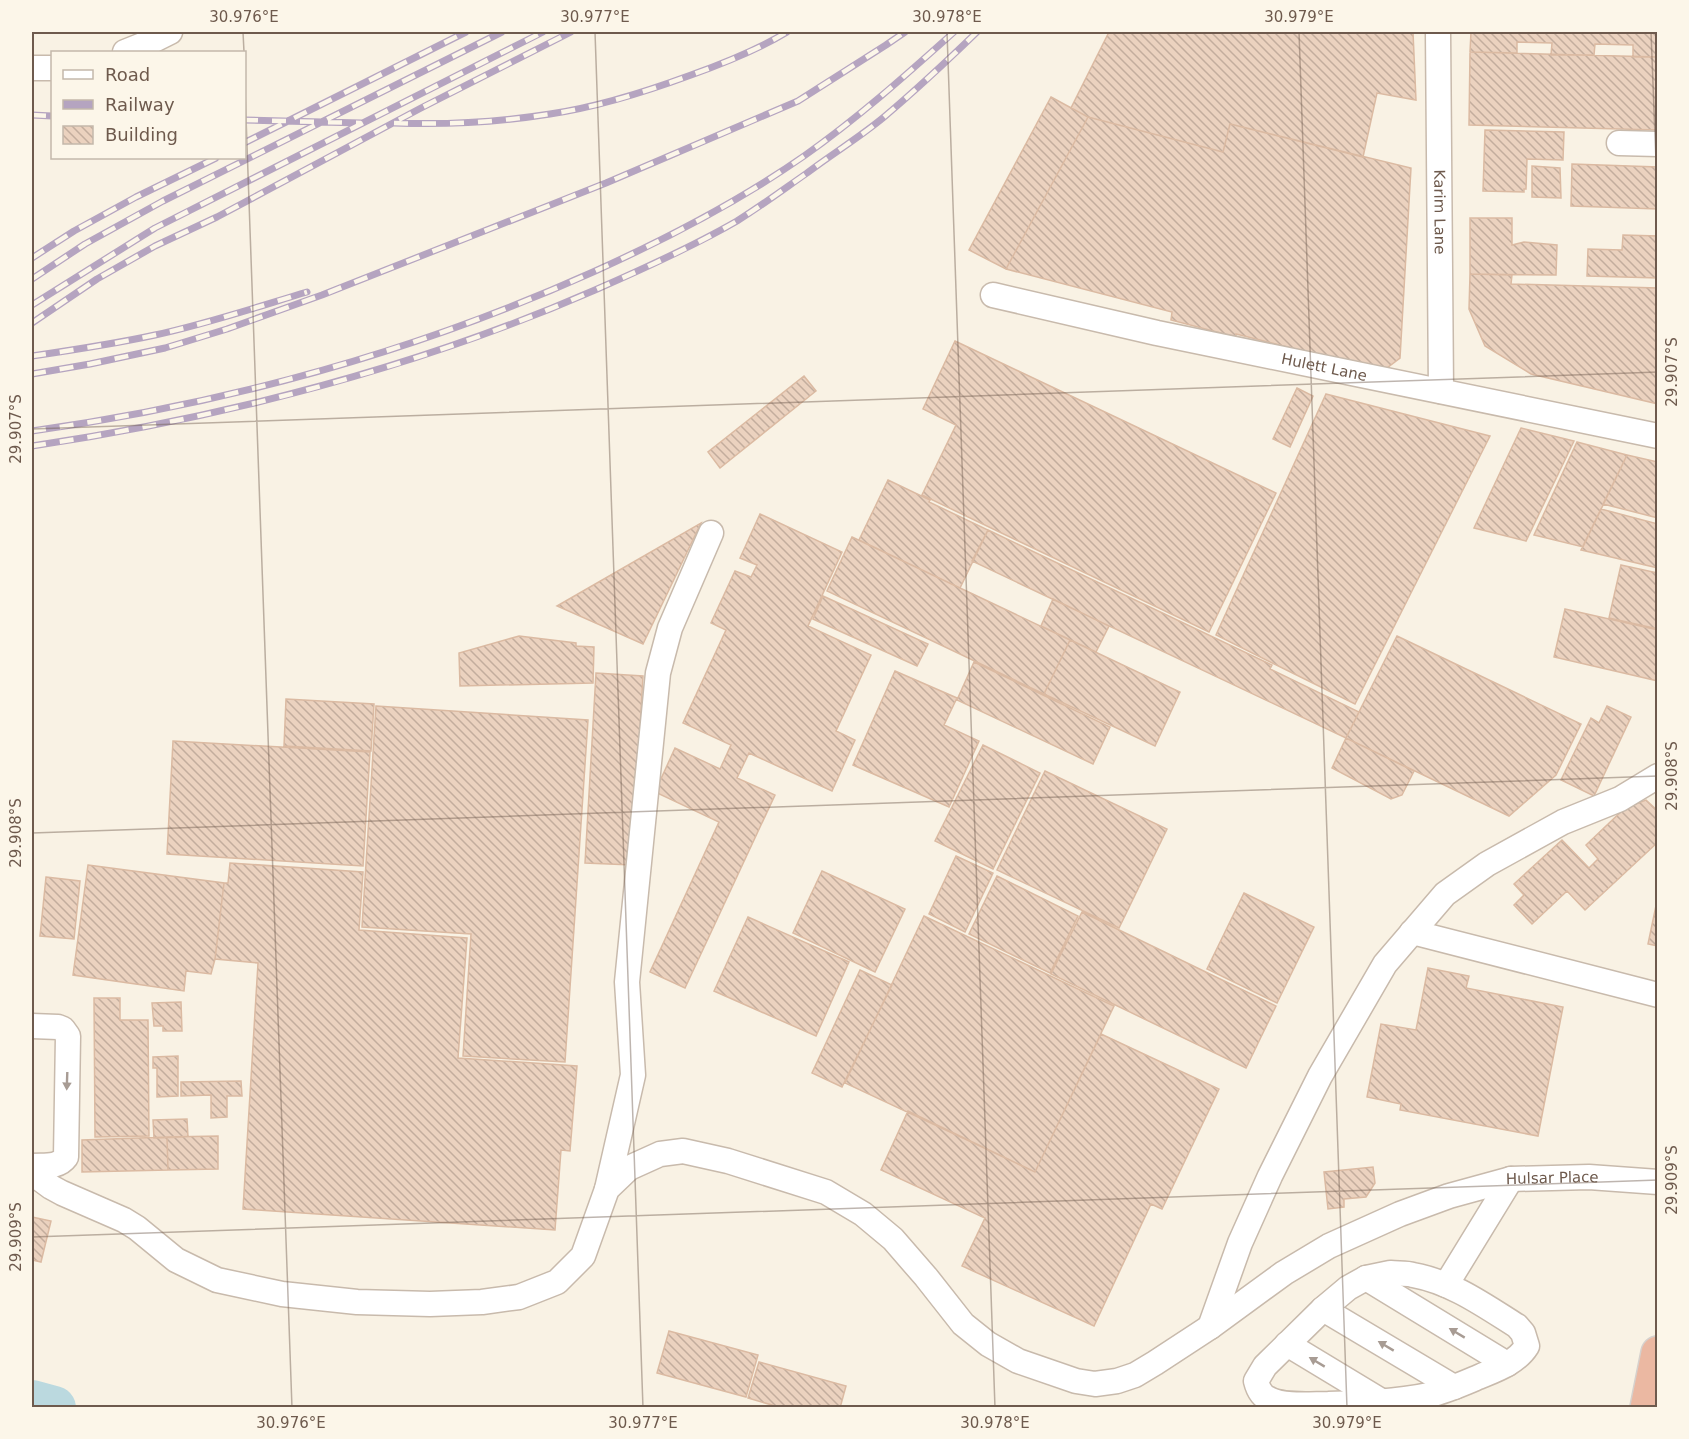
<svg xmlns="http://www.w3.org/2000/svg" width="1689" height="1439" font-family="'DejaVu Sans',sans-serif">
  <defs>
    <pattern id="building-back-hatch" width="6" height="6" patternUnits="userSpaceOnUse" patternTransform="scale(1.5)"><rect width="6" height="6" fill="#ebd2bf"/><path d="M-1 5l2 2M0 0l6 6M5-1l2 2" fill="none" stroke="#c3ad9d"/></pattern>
  </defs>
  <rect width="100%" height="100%" fill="#f9f2e4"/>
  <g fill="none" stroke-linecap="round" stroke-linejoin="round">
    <path stroke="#bbd9df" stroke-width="44" d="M32,1402L54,1408"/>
  </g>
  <path fill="url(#building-back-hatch)" stroke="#dbbaa2" stroke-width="1.5" d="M1109,32H1413L1416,100L1377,93L1363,157L1230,124L1223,152L1088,117L1071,108Z
    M1471,32H1658V57H1633V45L1595,44L1594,55H1551L1552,43L1517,42V53L1470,52Z
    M1470,52L1658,57V130L1469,125Z
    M1051,97L1088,117L1006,269L969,250Z
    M1088,117L1223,152L1230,124L1411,168L1400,358L1383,371L1236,334V337L1171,320L1172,312L1006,269Z
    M1485,130L1564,132L1563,160L1527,159L1526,189H1524V192L1483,191Z
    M1572,164L1658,167V209L1571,206Z
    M1532,166L1560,168L1561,198L1532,197Z
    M1470,218H1512V245L1524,242L1557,245L1556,275L1470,274Z
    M1623,235L1658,236V278L1587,276L1588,249L1622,250Z
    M1470,274L1512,275L1511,284L1658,288V404L1531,374L1485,346L1469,309Z
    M955,341L1276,493L1209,632L922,495L956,425L923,409Z
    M804,376L816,391L720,468L708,452Z
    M1297,388L1313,396L1290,447L1273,439Z
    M1326,394L1490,436L1355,704L1216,635Z
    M1521,428L1574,441L1526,541L1474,528Z
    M1577,442L1627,455L1583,547L1534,535Z
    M1627,455L1658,462V518L1603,504Z
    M888,480L930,500L929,502L988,530L960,588L859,540Z
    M1601,509L1658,524V568L1581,550Z
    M760,514L842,552L808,626L871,655L836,731L855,740L832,791L749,753L737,778L775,795L685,988L650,972L719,822L655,792L675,748L720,769L731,745L683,723L726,630L711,623L735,571L751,577L757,565L740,558Z
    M701,523L643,644L557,606Z
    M988,530L1272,665L1270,669L1359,712L1346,738L972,561Z
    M852,537L1070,640L1044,694L827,591Z
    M1621,565L1658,573V629L1609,618Z
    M823,596L928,644L917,666L813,619Z
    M1053,599L1109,626L1096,652L1041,626Z
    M1565,609L1658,630V681L1554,657Z
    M519,636L576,643V646L594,647L593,683L460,686L459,653Z
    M1397,636L1581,724L1556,775L1509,816L1346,738Z
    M1070,640L1180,692L1155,746L1044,694Z
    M974,662L1110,727L1093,764L957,700Z
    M895,671L957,698L944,725L979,741L949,807L853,765Z
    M596,673L643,676L632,865L585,863Z
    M286,699L374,704L371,751L284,746Z
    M376,706L588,720L565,1062L463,1056L471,934L362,927Z
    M1607,706L1631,717L1594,796L1561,780L1591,718L1599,723Z
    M1346,738L1414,771L1402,795L1391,799L1332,768Z
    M173,741L370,752L363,866L167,854Z
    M983,745L1040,773L993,869L935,841Z
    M1045,771L1167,829L1119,928L997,870Z
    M1646,800L1658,811V842L1585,910L1567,891L1532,924L1514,905L1524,895L1514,884L1562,840L1589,868L1598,859L1586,845L1625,808Z
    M956,856L993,873L965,932L929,914Z
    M230,863L363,872L359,930L467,938L458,1058L577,1066L570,1151L561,1150L555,1230L243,1209L258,963L215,959L224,883H228Z
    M88,865L224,883L215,959L211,974L186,971L184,991L73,975Z
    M822,871L905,909L875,972L793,933Z
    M997,876L1078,916L1050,973L969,934Z
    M46,877L80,881L74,939L40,936Z
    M1244,893L1314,927L1277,1003L1207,969Z
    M1658,896V946L1648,944Z
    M1082,912L1276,1006L1246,1068L1051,974Z
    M924,916L1114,1006L1035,1172L845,1083Z
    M748,917L849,962L816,1036L714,991Z
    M1428,968L1469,976L1466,988L1563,1007L1538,1136L1400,1110L1401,1104L1367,1097L1381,1024L1416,1030Z
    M860,970L892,985L842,1087L812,1073Z
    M94,998H120V1020H148L149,1136L95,1137Z
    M181,1002L182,1031H163V1026H154L152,1003Z
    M1101,1034L1219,1089L1162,1209L1151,1204L1094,1326L962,1266L985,1218L881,1170L908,1111L1035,1172Z
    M178,1056V1096L157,1097V1068H153V1057Z
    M241,1081L242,1096H227V1117L211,1118V1095L181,1096V1082Z
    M187,1119L188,1137L154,1138L153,1120Z
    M218,1136V1169L168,1170L167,1137Z
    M167,1137L168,1170L82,1172V1140Z
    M1373,1167L1375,1183L1366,1197L1344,1199V1207L1328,1209L1324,1172Z
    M32,1217L51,1221L41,1262L32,1260Z
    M669,1331L758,1355L746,1397L657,1373Z
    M759,1362L846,1386L840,1408H782L748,1398Z"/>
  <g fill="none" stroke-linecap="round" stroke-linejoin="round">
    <defs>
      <g id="minor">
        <path id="s1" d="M1438,32L1441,391"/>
        <path d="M125,52L150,42L170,32"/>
        <path d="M32,68H52"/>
        <path d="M1619,143L1658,144"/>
        <path id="s2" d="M993,295L1157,333L1658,436"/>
        <path d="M1412,932L1658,995"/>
        <path d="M32,1026L58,1027L63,1029L68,1036L66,1157C58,1168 44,1165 32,1166"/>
        <path id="s3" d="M32,1173L51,1187L62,1193L124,1220L137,1228L176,1260L217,1280L282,1294L357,1302L430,1304L482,1302L519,1297L557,1282L583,1256L607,1189L629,1168L660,1154L683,1151L728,1161L826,1192L863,1214L893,1239L926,1277L963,1324L988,1344L1018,1361L1076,1381L1095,1384L1117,1381L1135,1375L1155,1363L1210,1327L1284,1273L1329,1246L1400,1214L1449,1196L1511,1179L1589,1177L1658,1182"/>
        <path d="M607,1189L633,1075L627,982L658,673L670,628L711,533"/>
        <path d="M1390,1273C1398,1274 1406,1273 1413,1275C1452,1282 1485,1306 1517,1326L1523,1333L1527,1346C1517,1362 1498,1369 1481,1376C1464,1383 1447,1391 1429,1395C1396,1402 1362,1403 1328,1404C1311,1404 1284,1407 1269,1399C1261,1396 1258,1389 1256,1381L1265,1366L1323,1309L1348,1288L1366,1278Z"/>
        <path d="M1366,1278L1507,1364"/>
        <path d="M1446,1285L1511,1179"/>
        <path d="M1323,1309L1454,1387"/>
        <path d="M1210,1327L1240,1243L1270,1176L1320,1076L1385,964L1445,894L1487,864L1563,822L1620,799L1658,776"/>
        <path d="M1287,1344L1383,1402"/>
      </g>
      <path id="highway" d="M1647,1408L1658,1353"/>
    </defs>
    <use href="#minor" stroke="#c8baac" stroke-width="27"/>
    <use href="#highway" stroke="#d6d1cd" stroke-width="36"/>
    <use href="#minor" stroke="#fff" stroke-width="24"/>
    <use href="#highway" stroke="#ebb8a2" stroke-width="33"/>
    <defs>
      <path id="rail" d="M32,115L52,116
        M244,120L361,123
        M394,123C446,125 499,122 550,114C598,107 645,92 691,75C722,64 759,49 787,32
        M244,143L466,32
        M32,258L74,231L136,197L216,158
        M32,279L85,244L163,201L502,32
        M32,305L155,228L543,32
        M32,323L97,279L155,246L217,217L421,108L571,32
        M32,356C73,350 114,344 155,335C206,324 257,307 307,292
        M32,374L90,364L165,348L227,329L322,295L606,183L798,101L886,45L905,32
        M32,431C224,404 415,352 593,272C666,239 738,202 804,156C858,118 906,75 954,32
        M32,446C226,417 414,369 595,290C643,269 692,247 737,221C761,206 784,189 807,173C832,154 860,137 884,117C916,90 947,61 977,32"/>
    </defs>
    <use href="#rail" stroke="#b5a4c0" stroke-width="7"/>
    <use href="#rail" stroke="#fcf6e9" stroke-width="4.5" stroke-dasharray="14" stroke-linecap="butt"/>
  </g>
  <defs><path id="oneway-solid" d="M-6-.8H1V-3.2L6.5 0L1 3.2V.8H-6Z" transform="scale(1.5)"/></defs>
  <g fill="#a89c94">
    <use href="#oneway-solid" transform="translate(67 1081) rotate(92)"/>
    <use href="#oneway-solid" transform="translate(1457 1333) rotate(-149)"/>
    <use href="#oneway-solid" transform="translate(1386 1346) rotate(-149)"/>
    <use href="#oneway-solid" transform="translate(1317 1362) rotate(-149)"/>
  </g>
  <path fill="none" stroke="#6e5a4d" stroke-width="1.5" stroke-opacity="0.45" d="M243,32L244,52M595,32L643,1408M947,32L995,1408M1299,32L1347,1408M1651,32L1658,213M244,61L292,1408M32,429L1658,372M32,833L1658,776M32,1237L1658,1180"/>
  <g text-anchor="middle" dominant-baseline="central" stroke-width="5" stroke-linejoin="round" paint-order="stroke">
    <g font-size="15" fill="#6e5a4d" stroke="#fcf6e9">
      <text stroke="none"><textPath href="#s1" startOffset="180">Karim Lane</textPath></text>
      <text stroke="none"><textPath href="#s2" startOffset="339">Hulett Lane</textPath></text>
      <text stroke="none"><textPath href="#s3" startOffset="1754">Hulsar Place</textPath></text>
    </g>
  </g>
  <rect width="1689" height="1439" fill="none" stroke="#fcf6e9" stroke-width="66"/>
  <rect x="51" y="51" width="195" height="108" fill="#fcf6e9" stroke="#c3b8ab" stroke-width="1.5"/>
  <rect x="63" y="70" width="30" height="9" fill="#ffffff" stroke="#c3b8ab" stroke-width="1.5"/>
  <text x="105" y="81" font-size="18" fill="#6e5a4d">Road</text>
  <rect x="63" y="100" width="30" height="9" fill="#b5a4c0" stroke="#c3b8ab" stroke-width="1.5"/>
  <text x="105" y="111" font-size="18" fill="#6e5a4d">Railway</text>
  <rect x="63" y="126" width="30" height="18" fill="url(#building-back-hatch)" stroke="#c3b8ab" stroke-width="1.5"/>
  <text x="105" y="141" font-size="18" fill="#6e5a4d">Building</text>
  <rect x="33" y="33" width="1623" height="1373" fill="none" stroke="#6e5a4d" stroke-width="2"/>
  <g font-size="15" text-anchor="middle" fill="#6e5a4d">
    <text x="244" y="22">30.976°E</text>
    <text x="595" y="22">30.977°E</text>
    <text x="947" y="22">30.978°E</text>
    <text x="1299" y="22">30.979°E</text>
    <text transform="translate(1672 372) rotate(-90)" y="5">29.907°S</text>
    <text transform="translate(16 429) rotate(-90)" y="5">29.907°S</text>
    <text transform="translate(1672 776) rotate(-90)" y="5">29.908°S</text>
    <text transform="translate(16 833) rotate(-90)" y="5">29.908°S</text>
    <text transform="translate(1672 1180) rotate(-90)" y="5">29.909°S</text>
    <text transform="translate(16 1237) rotate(-90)" y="5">29.909°S</text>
    <text x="291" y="1428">30.976°E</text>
    <text x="643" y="1428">30.977°E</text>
    <text x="995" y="1428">30.978°E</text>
    <text x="1347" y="1428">30.979°E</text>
  </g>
</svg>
